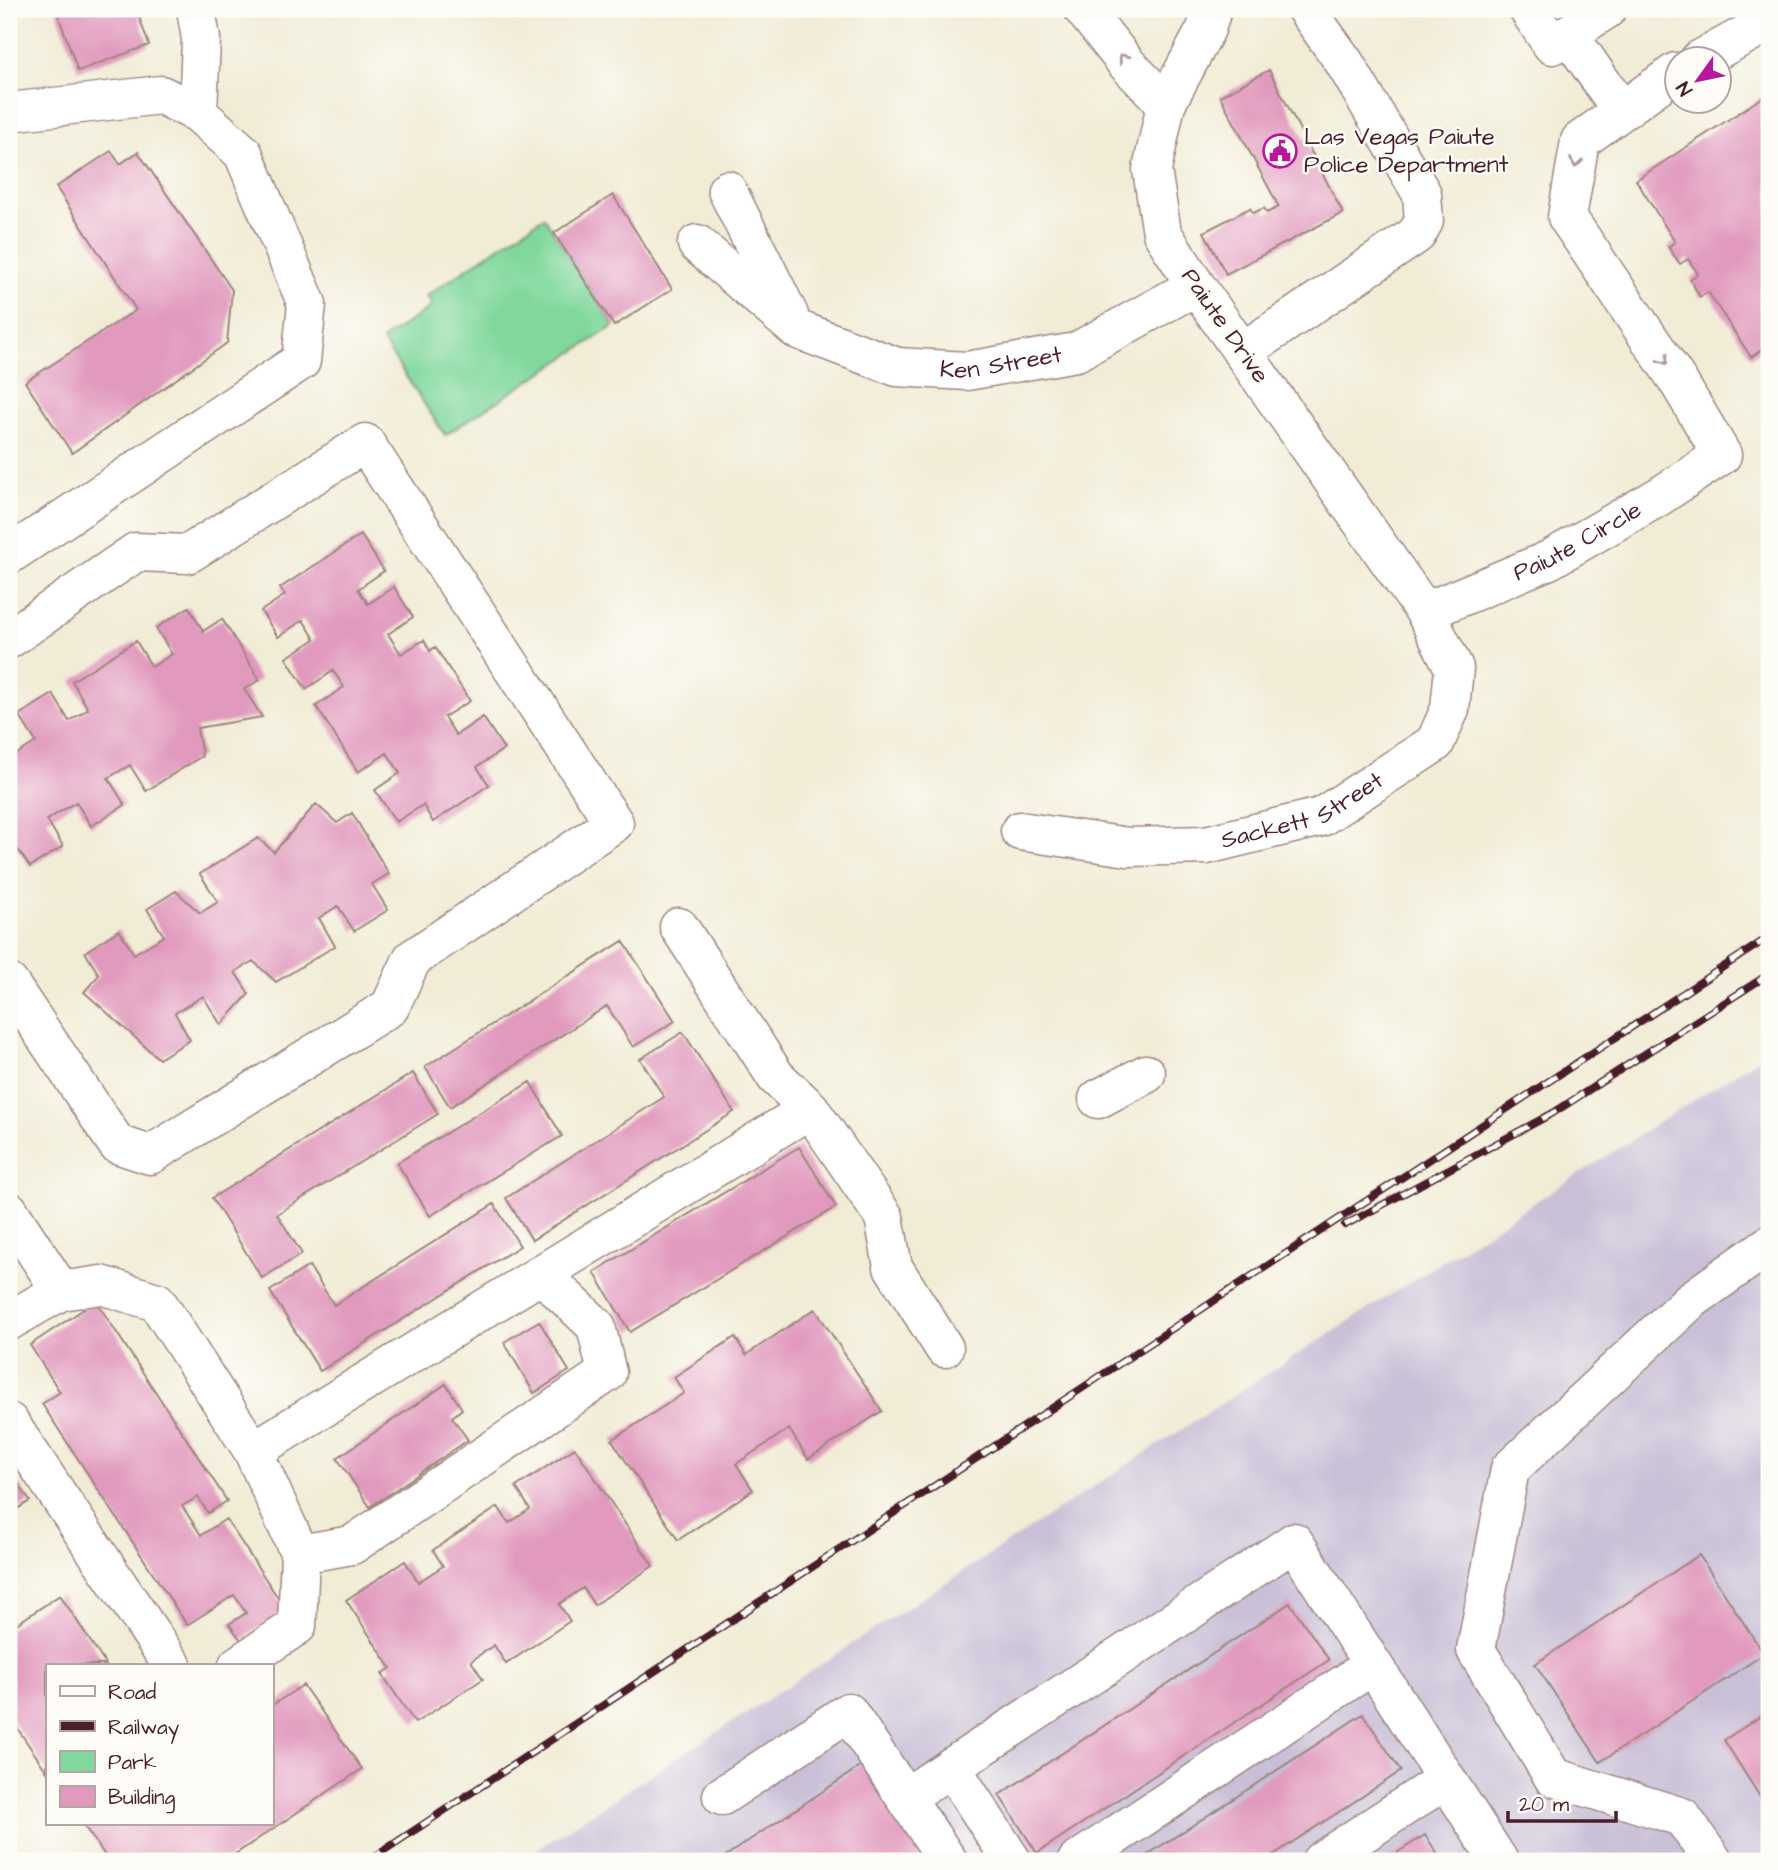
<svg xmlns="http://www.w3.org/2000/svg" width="1778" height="1870" font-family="'Architects Daughter',sans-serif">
  <rect width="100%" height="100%" fill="#fdfcf7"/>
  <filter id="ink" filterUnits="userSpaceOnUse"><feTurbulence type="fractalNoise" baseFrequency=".0143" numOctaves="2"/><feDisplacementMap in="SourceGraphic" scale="14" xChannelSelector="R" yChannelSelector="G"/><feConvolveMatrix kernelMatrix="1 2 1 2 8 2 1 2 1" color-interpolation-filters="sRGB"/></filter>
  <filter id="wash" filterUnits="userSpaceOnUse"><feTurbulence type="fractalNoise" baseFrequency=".00686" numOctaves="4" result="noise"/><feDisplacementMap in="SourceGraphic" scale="28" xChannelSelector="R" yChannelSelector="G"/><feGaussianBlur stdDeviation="1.57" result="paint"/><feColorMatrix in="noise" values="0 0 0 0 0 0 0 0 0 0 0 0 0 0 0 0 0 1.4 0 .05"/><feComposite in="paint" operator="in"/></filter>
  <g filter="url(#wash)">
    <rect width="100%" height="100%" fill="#f1ecd6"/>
    <path fill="#c9bfd7" d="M1769,1052V1861H519L1259,1379Z"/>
    <path fill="#80d89d" stroke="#657c64" stroke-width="2" d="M544,217L614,326L445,435L382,340L432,306L426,296Z"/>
    <g id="blocks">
      <path fill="#e199be" d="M56,9H162L139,17L149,45L78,71Z
        M1269,70L1343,213L1226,274L1204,232L1250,208L1253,213L1264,208L1267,213L1279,207L1220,96Z
        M1766,95L1769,99V345L1751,357L1708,292L1700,297L1690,279L1698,274L1688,259L1680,264L1668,247L1675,242L1636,180Z
        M111,151L120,164L138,152L232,290L227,343L72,453L25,382L136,310L56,187Z
        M613,195L672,289L614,326L554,233Z
        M361,535L384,571L358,589L368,604L394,587L413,617L388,634L401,654L424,640L430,651L435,647L470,701L444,717L456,735L483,717L504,749L477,767L489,785L433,822L423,805L396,822L375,790L400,773L387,753L358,772L316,706L344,687L333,671L306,689L286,658L315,639L303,620L278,637L261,611L285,595L280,588Z
        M189,607L203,631L222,619L260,680L244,689L262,717L197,728L202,756L146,791L130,765L108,778L125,805L91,826L76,802L47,820L63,846L30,867L15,845L9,846V759L36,742L19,715L53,694L69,721L88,709L72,681L136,641L152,667L172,654L156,628Z
        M316,804L337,823L352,813L389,874L372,884L388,910L354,931L338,906L319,918L335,946L276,982L253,961L235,972L249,994L221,1025L203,996L175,1013L190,1040L159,1059L84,992L99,975L85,952L119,930L134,954L164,936L147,909L176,891L200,913L218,902L200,874L258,838L274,852Z
        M623,941L675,1021L633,1047L607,1006L450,1107L425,1067Z
        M683,1032L734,1112L532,1240L506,1198L664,1097L640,1059Z
        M413,1073L438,1114L277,1214L302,1254L262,1278L212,1198Z
        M530,1082L562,1136L430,1216L397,1163Z
        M799,1147L836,1207L630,1332L594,1272Z
        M494,1204L520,1246L320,1371L270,1291L309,1266L334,1305Z
        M96,1301L227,1501L208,1513L198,1497L182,1506L201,1535L226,1519L286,1610L241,1640L229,1624L246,1613L234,1595L187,1625L42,1404L60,1392L30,1345Z
        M815,1309L882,1411L808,1459L789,1429L736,1464L753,1490L678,1540L612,1440L684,1393L674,1377L735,1337L746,1355Z
        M539,1321L569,1371L534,1393L504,1342Z
        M446,1384L462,1409L452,1417L468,1440L370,1507L337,1458Z
        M575,1448L653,1566L594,1605L583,1588L559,1604L570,1621L506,1664L494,1645L471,1661L483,1679L415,1723L382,1674L391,1668L346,1600L405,1561L418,1582L443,1566L433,1550L498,1507L509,1523L530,1509L516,1487Z
        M9,1470L30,1501L11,1513L9,1510Z
        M1699,1555L1764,1654L1600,1762L1535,1664Z
        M60,1595L106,1665H47V1772L9,1716V1629Z
        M1290,1603L1329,1660L1037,1853L999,1795Z
        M303,1685L362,1769L225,1861H109L82,1823H271V1706Z
        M1769,1711V1811L1724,1740Z
        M1363,1714L1401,1771L1264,1861H1138Z
        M870,1760L938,1861H718Z
        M1425,1835L1442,1861H1384Z"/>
    </g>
  </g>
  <g filter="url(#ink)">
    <use href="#blocks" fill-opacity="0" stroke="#9e8680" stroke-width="2"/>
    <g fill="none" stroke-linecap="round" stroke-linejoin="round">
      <defs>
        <g id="minor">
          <path d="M196,9L201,39L198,113"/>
          <path d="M1083,9L1127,64L1166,104"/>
          <path d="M1528,9L1552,45L1607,9"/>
          <path d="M1569,35L1621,110"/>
          <path d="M1699,60L1756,29L1769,27"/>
          <path d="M9,112L161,95L198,113L243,153L307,304L301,361L9,555"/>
          <path d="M727,190L789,315"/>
          <path id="s1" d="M697,244L796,329L897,367L967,371L1076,352L1196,286"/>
          <path d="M1242,352L1416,235L1424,221L1422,194L1344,62L1306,9"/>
          <path id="s2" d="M1425,612L1549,560L1660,496L1722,455L1678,381L1567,217L1580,141L1676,72"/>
          <path d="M9,639L136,552L188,554L365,443L614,823L412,959L390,1007L150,1155L117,1144L9,983"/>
          <path id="s3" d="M1020,831L1128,847L1206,845L1321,817L1435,743L1450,709L1454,668L1425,612L1196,286L1162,233L1152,170L1166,104L1206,29L1212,9"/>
          <path d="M679,927L776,1077L810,1109L884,1217L893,1267L944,1348"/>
          <path d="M1098,1099L1146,1074"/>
          <path d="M9,1211L61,1291"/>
          <path d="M9,1321L61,1291L101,1285L157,1302L253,1451L300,1554L297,1626L238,1665"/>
          <path d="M9,1422L172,1665"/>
          <path d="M253,1451L810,1109"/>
          <path d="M300,1554L352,1545L607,1373L596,1326L541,1274"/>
          <path d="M951,1767L1012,1861"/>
          <path d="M722,1796L848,1712L948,1861"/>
          <path d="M906,1797L1294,1542L1499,1861"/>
          <path d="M1077,1861L1373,1665"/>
          <path d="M1321,1861L1446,1779"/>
          <path d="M1713,1861L1682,1817L1553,1777L1476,1650L1510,1469L1690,1301L1769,1245"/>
        </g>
      </defs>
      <use href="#minor" stroke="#9e8680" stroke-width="41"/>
      <use href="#minor" stroke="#fff" stroke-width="38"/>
      <defs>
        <path id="rail" d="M1345,1225L1553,1113L1769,974
          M368,1861L1241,1283L1769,937"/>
      </defs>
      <use href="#rail" stroke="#4a1f2b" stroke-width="8"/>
      <use href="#rail" stroke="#fdfcf7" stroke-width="5" stroke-dasharray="16" stroke-linecap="butt"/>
    </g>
    <defs><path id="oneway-chevron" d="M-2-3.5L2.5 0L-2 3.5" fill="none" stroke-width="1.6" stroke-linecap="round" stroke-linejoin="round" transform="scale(1.75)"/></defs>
    <g stroke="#ae9aa0">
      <use href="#oneway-chevron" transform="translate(1123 58) rotate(-129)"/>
      <use href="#oneway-chevron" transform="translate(1576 163) rotate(99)"/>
      <use href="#oneway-chevron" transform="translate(1664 360) rotate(56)"/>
    </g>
  </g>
  <defs>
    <symbol id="civic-ring" viewBox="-11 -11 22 22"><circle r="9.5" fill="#fdfcf7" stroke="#b5179e" stroke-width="1.5"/><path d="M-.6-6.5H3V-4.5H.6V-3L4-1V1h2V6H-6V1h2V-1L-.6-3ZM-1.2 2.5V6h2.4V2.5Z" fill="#b5179e"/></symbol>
  </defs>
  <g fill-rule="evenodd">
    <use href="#civic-ring" x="1261" y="132" width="38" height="38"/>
  </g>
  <g text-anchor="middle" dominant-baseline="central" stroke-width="5" stroke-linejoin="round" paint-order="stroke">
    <g font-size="24" fill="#4a1f2b" stroke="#fdfcf7" text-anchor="start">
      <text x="1304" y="137">Las Vegas Paiute<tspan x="1304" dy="28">Police Department</tspan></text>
    </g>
    <g font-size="24" fill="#4a1f2b" stroke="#fdfcf7">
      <text transform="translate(1225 326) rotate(55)">Paiute Drive</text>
      <text stroke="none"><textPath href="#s1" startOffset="343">Ken Street</textPath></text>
      <text stroke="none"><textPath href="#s2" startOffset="168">Paiute Circle</textPath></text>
      <text stroke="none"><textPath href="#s3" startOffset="290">Sackett Street</textPath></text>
    </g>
  </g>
  <rect width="1778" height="1870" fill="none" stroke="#fdfcf7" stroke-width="35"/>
  <rect x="46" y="1664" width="228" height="161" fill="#fdfcf7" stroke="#b5a4a5" stroke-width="2"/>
  <rect x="60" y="1686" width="35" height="10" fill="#ffffff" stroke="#b5a4a5" stroke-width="2"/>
  <text x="108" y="1699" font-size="21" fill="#4a1f2b">Road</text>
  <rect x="60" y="1721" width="35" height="10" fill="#4a1f2b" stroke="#b5a4a5" stroke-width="2"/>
  <text x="108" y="1734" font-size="21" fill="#4a1f2b">Railway</text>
  <rect x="60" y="1751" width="35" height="21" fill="#80d89d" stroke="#b5a4a5" stroke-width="2"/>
  <text x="108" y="1769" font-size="21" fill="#4a1f2b">Park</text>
  <rect x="60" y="1786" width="35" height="21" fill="#e199be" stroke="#b5a4a5" stroke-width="2"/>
  <text x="108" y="1804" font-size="21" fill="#4a1f2b">Building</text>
  <g transform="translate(1698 80) rotate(237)"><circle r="33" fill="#fdfcf7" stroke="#b5a4a5" stroke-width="2"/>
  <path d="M0-5L12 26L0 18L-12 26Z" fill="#b5179e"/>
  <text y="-10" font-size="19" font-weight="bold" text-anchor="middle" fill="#4a1f2b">N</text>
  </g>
  <path d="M1508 1811v10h108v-10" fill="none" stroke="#4a1f2b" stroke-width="3.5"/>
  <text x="1519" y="1811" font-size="21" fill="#4a1f2b" stroke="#fdfcf7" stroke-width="5" paint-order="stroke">20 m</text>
</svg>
